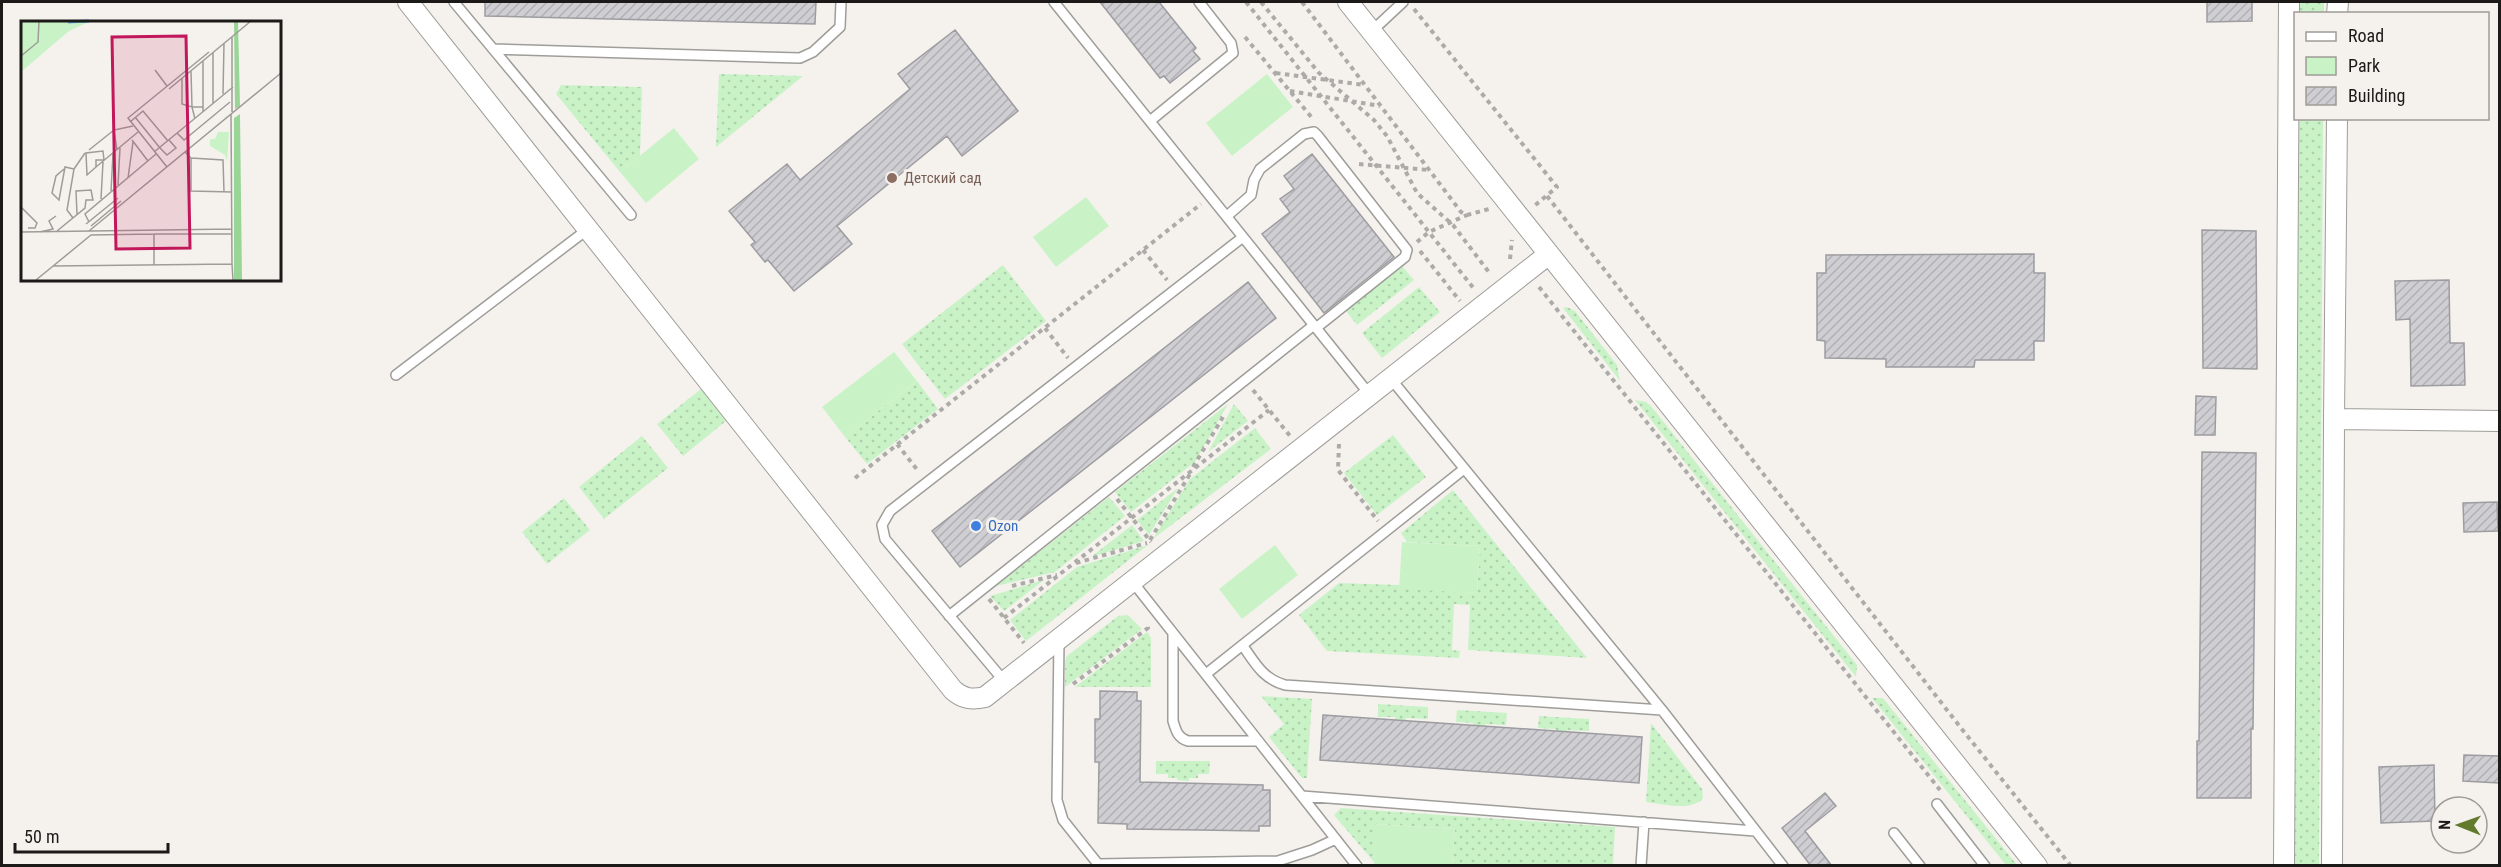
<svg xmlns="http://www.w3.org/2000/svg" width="2501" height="867" font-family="'Roboto Condensed',sans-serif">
  <defs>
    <pattern id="green-dots" width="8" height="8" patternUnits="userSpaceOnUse" patternTransform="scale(1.5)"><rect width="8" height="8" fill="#c9f3c7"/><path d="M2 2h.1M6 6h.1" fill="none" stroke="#acd0aa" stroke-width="1.8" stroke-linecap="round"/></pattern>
    <pattern id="building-hatch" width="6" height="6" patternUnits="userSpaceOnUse" patternTransform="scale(1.5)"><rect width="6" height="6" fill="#cfced3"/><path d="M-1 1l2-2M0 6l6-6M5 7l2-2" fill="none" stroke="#b1b0b4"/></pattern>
  </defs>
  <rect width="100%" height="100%" fill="#f5f2ee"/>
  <path fill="url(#green-dots)" d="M2295,2H2324V13L2296,14V118L2323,119L2319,865L2291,866Z
    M719,74L803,76L716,147Z
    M561,85L642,87L640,156L620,172L556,94Z
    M1003,265L1046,321L945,399L902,344Z
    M1402,266L1414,280L1357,325L1346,311Z
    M1419,287L1440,312L1382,358L1362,333Z
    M1567,307L1575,311L1617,365L1620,381L1563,308Z
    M917,381L938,409L867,464L845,437Z
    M701,389L726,421L683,456L657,424Z
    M1635,400L1646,402L1651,406L1857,665L1856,677Z
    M1228,404L1195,462L1131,512L1115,492Z
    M1234,404L1248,421L1208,452Z
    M1255,428L1271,449L1153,539L1190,479Z
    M1393,435L1426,477L1377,515L1344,473Z
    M642,436L668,468L604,519L579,487Z
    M1178,488L1149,535L1137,520Z
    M1453,490L1587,658L1468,650L1470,605L1454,604L1452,650L1460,651L1459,658L1327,651L1299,615L1339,583L1399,585V588L1477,593L1480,546L1407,542L1401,533Z
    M1109,497L1125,516L1055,572L996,586Z
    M564,498L590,530L547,564L522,532Z
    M1132,525L1144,541L1091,557Z
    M1148,545L1026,641L1010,620L1077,567Z
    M1044,580L1004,611L990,596Z
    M1128,615L1142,629L1065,687V662L1067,656L1118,616Z
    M1147,632L1151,638V687H1075Z
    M1261,696L1312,699L1307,778H1302L1269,737L1284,724Z
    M1872,698H1883L2017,865H2006Z
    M1378,704L1428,707V719L1406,718V722L1395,721V717H1378Z
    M1457,710L1507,713L1506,725L1485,724L1484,728L1474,727L1473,723L1456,722Z
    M1539,716L1589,719V731L1567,730V733H1556V729L1538,728Z
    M1651,723L1702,789L1703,798C1692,812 1662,804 1646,802Z
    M1156,761H1210L1209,774H1198V778H1189V781L1177,780V778H1168V774H1156Z
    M1341,808L1615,827L1613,865H1452L1455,829L1377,824L1374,862L1334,815Z"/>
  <path fill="#c9f3c7" d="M1267,74L1293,107L1232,156L1206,123Z
    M674,128L699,159L646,203L620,172Z
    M1086,197L1109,226L1056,267L1033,237Z
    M894,352L917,381L845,437L822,407Z
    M1402,542L1480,546L1477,593L1399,589Z
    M1275,545L1298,575L1242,619L1219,589Z
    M1376,824L1455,829L1452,865H1374Z"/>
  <path fill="url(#building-hatch)" stroke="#9d9ca0" stroke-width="1.5" d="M485,2H816L815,24L485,16Z
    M1100,2H1159L1196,48L1193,51L1200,59L1170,83L1164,76L1160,78Z
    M2207,2H2252V21L2207,22Z
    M955,30L1018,111L962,156L947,136L837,226L852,244L794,291L768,260L765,262L751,245L755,242L729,211L787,164L800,180L910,89L898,74Z
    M1312,154L1394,257L1324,313L1262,234L1290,212L1280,199L1294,189L1284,176Z
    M2202,230L2256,231L2257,369L2203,368Z
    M2034,254V273H2045L2044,341H2034V360H1975L1974,367H1886V359L1825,358V341L1817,340V273H1826V255Z
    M2449,280L2450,343H2464L2465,385L2411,386L2410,319L2396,320L2395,281Z
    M1248,282L1276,318L960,567L932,531Z
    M2196,396L2216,397L2215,435H2195Z
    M2202,452L2256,453L2253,729H2251V798H2197V741H2199Z
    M2497,502L2498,531L2464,532L2463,503Z
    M1100,691L1137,692V701H1141L1140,782L1263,785V790H1270V826H1259V831L1199,830L1127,829V824L1098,823L1099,762H1095V719H1100Z
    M1323,715L1642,737L1639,783L1320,760Z
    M2464,755L2499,756V783L2463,781Z
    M2434,765L2435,821L2381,823L2379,767Z
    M1825,793L1836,806L1805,831L1832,866H1811L1782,828Z"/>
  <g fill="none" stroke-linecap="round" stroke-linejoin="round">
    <defs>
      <path id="service" d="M454,2L631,215
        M1054,2L1370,395
        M1372,31L1403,2
        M494,49L800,58L813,52L840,27L841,2
        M1150,121L1233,53L1231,43L1199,2
        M1227,216L1251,195L1254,180L1260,169L1304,134L1314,132L1318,136L1407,250L1405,257L1316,328
        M396,375L588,229
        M1391,379L1662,710L1783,866
        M1132,581L1357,866
        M949,616L1314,325
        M1173,633V721C1176,731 1178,738 1188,741H1258
        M1059,639L1057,800L1063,820L1098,864L1278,861L1312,850L1336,839
        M1243,646C1255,663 1263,679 1285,685L1662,710
        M1206,674L1464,469
        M1004,681L885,539L882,525L890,511L1243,237
        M1302,796L1755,831
        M1937,804L1985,866
        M1894,833L1920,866
        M1641,866L1644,822"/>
      <path id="minor" d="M408,2L953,690C963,699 972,700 985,697L1549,254
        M1348,2L2037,866
        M2337,14L2338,2
        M2334,419L2337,118
        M2284,866L2289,2
        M2332,866L2334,419L2500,421"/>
    </defs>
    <use href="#service" stroke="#9f9d99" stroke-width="12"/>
    <use href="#minor" stroke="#9f9d99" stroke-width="22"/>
    <path stroke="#adaba8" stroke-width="4" stroke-dasharray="4.5 4.5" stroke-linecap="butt" d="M1246,2L1475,290
      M1261,2L1319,73L1374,120L1387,136L1417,193L1453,225L1491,275
      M1302,2L1461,212L1467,215L1489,209
      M1414,9L1557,187L1533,207
      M1245,37L1313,119
      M1276,73L1364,85
      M1290,91L1380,106
      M1359,164L1429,170
      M1547,196L1961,728L2071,866
      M1417,242L1429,232L1467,215
      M1143,250L1167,280
      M1420,251L1460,301
      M1510,259L1512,240
      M1539,287L1940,790
      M1045,328L1068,358
      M1253,390L1290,436
      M897,444L919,472
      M1339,444L1338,470L1378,521
      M1193,467L1223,417
      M855,478L1201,204
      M1117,499L1151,542
      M1150,540L1190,474
      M1076,563L1147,543
      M1012,586L1057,575
      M989,599L1024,643
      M1004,618L1269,410
      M1073,684L1148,628L1146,625"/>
    <use href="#service" stroke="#fff" stroke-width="9"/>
    <use href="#minor" stroke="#fff" stroke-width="20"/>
  </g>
  <circle fill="#8d6e63" stroke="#f5f2ee" stroke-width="2" cx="892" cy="178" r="6"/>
  <circle fill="#3f7fe0" stroke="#f5f2ee" stroke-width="2" cx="976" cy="526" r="6"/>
  <g text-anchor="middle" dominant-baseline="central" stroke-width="6" stroke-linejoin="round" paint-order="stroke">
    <g font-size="15" fill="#785e54" stroke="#f5f2ee" text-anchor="start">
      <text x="904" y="178">Детский сад</text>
    </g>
    <g font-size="15" fill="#366cbe" stroke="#f5f2ee" text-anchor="start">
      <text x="988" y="526">Ozon</text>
    </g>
  </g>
  <g transform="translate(21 21)">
    <rect width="260" height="260" fill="#f5f2ee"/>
    <path d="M0,0H70L48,10L0,51Z" fill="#c9f3c7"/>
    <path d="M213,0H217L219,85L214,88ZM219,93L221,259H213V97Z" fill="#99d597"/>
    <path d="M197,111H208L206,141L204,134L189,125V118H194Z" fill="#c9f3c7"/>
    <path fill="none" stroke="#5fa7dc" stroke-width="3" d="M47,1L68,0"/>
    <path fill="none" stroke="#9e9c98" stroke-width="1.5" d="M211,16V91M0,35L17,21L18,0M134,49L146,65M161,57V83L171,86L170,50M148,68L230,0M202,73L203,22M192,83V32M182,91V40M210,93L211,243M114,96L139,127M174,98L171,86H182M109,101L122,90L147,120M156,112L163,119L209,81M111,119L127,140M139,127L146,134L155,127L148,119M68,129L93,109M96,129L93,109L112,105M133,131L212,66M164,131L170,137V170L211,171M170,137L202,139L203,171M83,139L82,130L65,132L66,154L75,146V139H83M75,146L117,111M146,146L107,97L188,31M43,148L35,155L31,172L38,179L44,146L53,148L46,189L52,197M53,148L64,132M107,157L112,121M97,164L99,127M90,170L92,133M80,178L82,141M0,186L16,202L14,207H7M68,201L64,193L135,133M65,203L97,177M70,205L100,180M36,210L64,187L65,179H72L70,169L55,170L56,193M68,210L260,52M0,211L211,208M19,211L32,208L28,200L35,195M133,213H211M32,245L211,243L212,259M15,259L70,214L133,213V244"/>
    <path fill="#c2185b" fill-opacity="0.15" stroke="#c2185b" stroke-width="3" d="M165,15L169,227L95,228L91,16Z"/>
    <rect width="260" height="260" fill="none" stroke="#1b1a18" stroke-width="3"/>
  </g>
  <rect width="2501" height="867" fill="none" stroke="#1b1a18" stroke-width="6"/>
  <rect x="2294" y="12" width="195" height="108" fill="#f5f2ee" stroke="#9e9c98" stroke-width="1.5"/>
  <rect x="2306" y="32" width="30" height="9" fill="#ffffff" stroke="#9e9c98" stroke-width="1.5"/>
  <text x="2348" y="42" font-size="18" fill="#1b1a18">Road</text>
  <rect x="2306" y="57" width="30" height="18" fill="#c9f3c7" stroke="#9e9c98" stroke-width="1.5"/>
  <text x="2348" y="72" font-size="18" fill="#1b1a18">Park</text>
  <rect x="2306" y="87" width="30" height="18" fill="url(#building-hatch)" stroke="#9e9c98" stroke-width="1.5"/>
  <text x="2348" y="102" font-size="18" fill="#1b1a18">Building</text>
  <g transform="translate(2459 825) rotate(271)"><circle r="28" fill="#f5f2ee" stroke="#9e9c98" stroke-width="1.5"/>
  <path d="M0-4.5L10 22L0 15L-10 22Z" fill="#63792b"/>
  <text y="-9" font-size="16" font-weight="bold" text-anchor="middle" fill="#1b1a18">N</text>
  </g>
  <path d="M15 843v9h153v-9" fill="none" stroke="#1b1a18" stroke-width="3"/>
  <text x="24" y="843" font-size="18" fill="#1b1a18" stroke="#f5f2ee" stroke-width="4.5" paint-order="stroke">50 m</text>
</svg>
